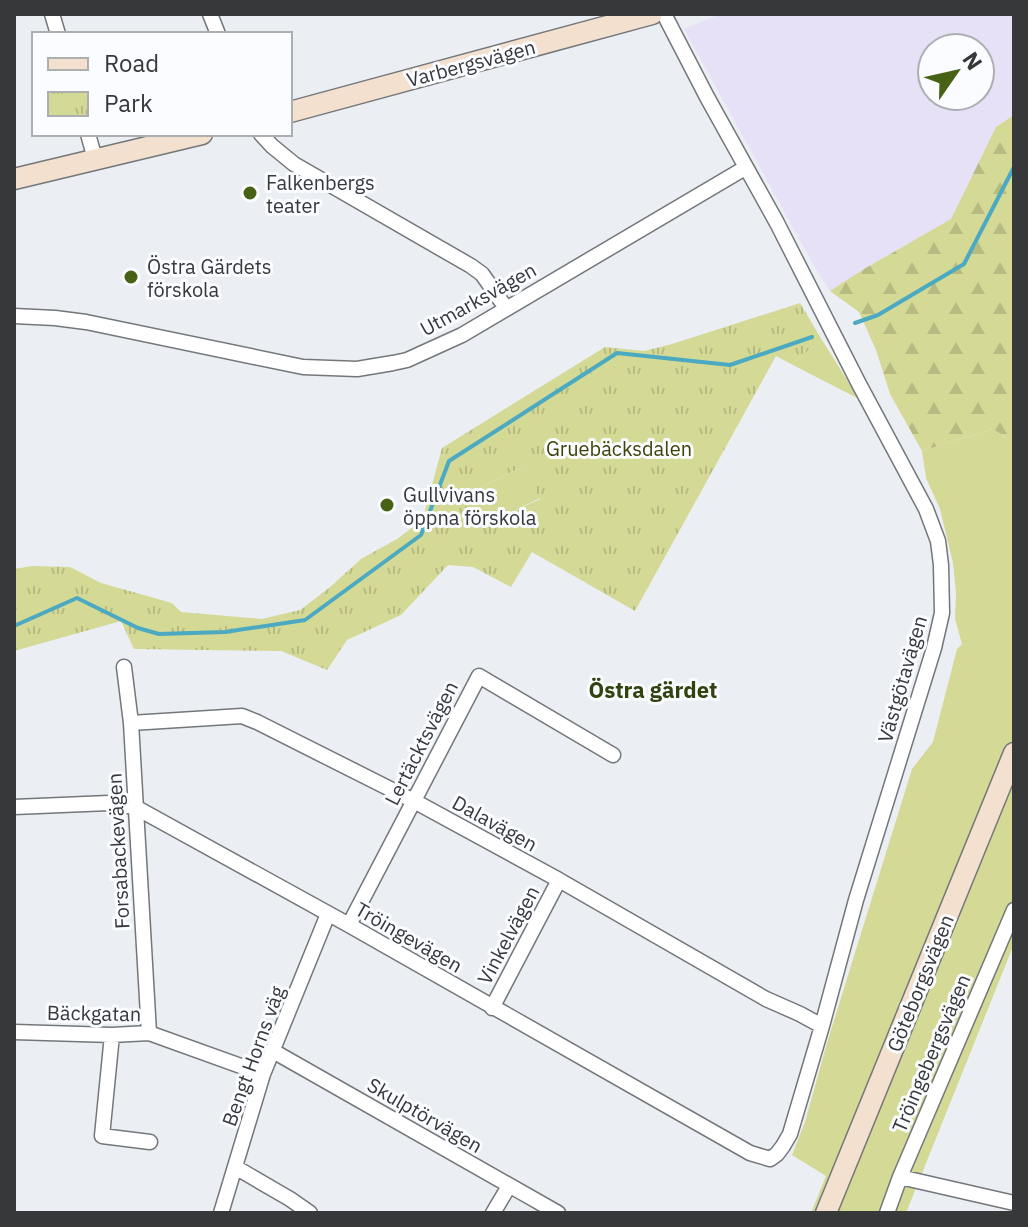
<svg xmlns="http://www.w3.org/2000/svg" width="1028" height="1227" font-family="'IBM Plex Sans',sans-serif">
  <defs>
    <pattern id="forest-firs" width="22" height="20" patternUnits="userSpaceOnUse" patternTransform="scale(2)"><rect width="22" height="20" fill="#d4d996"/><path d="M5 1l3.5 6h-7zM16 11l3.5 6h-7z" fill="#b7bb82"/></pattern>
    <pattern id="park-tufts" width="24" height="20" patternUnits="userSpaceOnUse" patternTransform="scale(2)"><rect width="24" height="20" fill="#d4d996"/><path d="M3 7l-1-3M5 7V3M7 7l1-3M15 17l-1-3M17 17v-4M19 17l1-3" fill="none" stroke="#b7bb82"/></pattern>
  </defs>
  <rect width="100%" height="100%" fill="#ebeff4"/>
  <path fill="#e6e1f7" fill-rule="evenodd" d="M720,14H1014V115L996,127L951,219L864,269L830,291L814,266L684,29ZM932,48H980V96H932Z"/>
  <path fill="#d4d996" d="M822,340L859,399L791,364Z
    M993,429L1014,443V944L906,1213H811L826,1176L792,1155L805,1122L827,1043L912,769L933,742L957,649L962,644L955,619L956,593L953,563L940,509L926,478L922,451Z
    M524,466L540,498L478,529L463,496Z"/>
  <path fill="url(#forest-firs)" d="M1014,115V443L993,429L922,451L890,394L876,350L859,312L830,291L864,269L951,219L996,127Z"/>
  <path fill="url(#park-tufts)" fill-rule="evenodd" d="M800,303L822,340L791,364L776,356L635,611L532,552L511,587L473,567L448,565L401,615L347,640L327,670L281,651L134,649L121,621L14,651V569L32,566L70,567L101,583L172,603L181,612L262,619L300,610L329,588L361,559L397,539L417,524L424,514L442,448L605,347L644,351L672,344ZM524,466L540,499L478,528L463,496Z"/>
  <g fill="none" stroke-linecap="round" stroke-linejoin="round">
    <path stroke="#4ba9c1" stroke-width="4" d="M855,323L878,315L964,264L1014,167
      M14,626L77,598L138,628L159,634L225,632L305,620L421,535L449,461L617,353L730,365L812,337"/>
    <defs>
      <path id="street" d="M52,14L58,34
        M210,14L218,34
        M88,134L95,159
        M261,134L272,146L294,164L471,266L482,274L506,308
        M14,316L55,318L86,322L303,367L357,369L393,363L407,360L462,335L745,168
        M124,667L131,723L149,1033
        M131,723L242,716L257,722L414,801L559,880L766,999L800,1014L822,1026
        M14,807L109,803L135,807L349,925L750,1153L770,1159L777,1154L783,1146L790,1134L822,1026L856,900L934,648L942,613L941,565L938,541L926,509L859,384L777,223L707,97L664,14
        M349,925L479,676L613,755
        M492,1008L559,880
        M14,1032L112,1035L149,1033L263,1074
        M112,1035L102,1136L150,1142
        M273,1051L558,1213
        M235,1167L290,1199L310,1213
        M900,1177L1014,1203
        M221,1213L263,1074L328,914
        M493,1213L509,1186
        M887,1213L900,1177L1014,910"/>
      <path id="secondary" d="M290,112L652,14
        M14,179L202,134
        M826,1213L1014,753"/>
    </defs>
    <use href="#street" stroke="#73777a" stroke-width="17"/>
    <use href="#secondary" stroke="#73777a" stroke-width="23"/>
    <use href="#street" stroke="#fff" stroke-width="14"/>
    <use href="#secondary" stroke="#f3e0ce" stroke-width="20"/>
  </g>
  <g fill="#476214" stroke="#fafcff" stroke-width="3">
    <circle cx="250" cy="193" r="8"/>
    <circle cx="131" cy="277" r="8"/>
    <circle cx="387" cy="505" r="8"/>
  </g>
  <g text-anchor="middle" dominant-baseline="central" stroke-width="6" stroke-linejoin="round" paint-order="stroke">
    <g font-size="20" fill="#36383a" stroke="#fafcff">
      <text transform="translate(471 63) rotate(-15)">Varbergsvägen</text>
      <text transform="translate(478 299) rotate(-29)">Utmarksvägen</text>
      <text transform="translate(902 679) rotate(-74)">Västgötavägen</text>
      <text transform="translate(421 743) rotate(-63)">Lertäcktsvägen</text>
      <text transform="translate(495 823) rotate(29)">Dalavägen</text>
      <text transform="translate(118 851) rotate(-93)">Forsabackevägen</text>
      <text transform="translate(508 935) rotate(-62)">Vinkelvägen</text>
      <text transform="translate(409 937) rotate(30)">Tröingevägen</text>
      <text transform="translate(920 983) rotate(-68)">Göteborgsvägen</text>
      <text transform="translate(94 1013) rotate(1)">Bäckgatan</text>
      <text transform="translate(931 1053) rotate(-67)">Tröingebergsvägen</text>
      <text transform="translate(253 1056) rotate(-70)">Bengt Horns väg</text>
      <text transform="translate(425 1115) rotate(30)">Skulptörvägen</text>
    </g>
    <g font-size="20" fill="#36383a" stroke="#fafcff" text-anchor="start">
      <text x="266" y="182">Falkenbergs<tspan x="266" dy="23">teater</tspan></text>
      <text x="147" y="266">Östra Gärdets<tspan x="147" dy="23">förskola</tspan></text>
      <text x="403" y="494">Gullvivans<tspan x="403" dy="23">öppna förskola</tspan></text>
    </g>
    <g font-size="20" fill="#3f4107" stroke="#fafcff">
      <text x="619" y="448">Gruebäcksdalen</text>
    </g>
    <g font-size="22" font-weight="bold" fill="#31440f" stroke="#fafcff">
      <text x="653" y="689">Östra gärdet</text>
    </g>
  </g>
  <rect width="1028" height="1227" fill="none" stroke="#36383a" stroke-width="32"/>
  <rect x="32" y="32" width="260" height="104" fill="#fafcff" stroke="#acaeb0" stroke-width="2"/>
  <rect x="48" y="58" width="40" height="12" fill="#f3e0ce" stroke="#acaeb0" stroke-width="2"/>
  <text x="104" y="72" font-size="24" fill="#36383a">Road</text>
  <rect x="48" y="92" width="40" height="24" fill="url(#park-tufts)" stroke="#acaeb0" stroke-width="2"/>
  <text x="104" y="112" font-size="24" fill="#36383a">Park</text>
  <g transform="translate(956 72) rotate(56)"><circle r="38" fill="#fafcff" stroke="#acaeb0" stroke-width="2"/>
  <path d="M0-6L14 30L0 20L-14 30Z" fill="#476214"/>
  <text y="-12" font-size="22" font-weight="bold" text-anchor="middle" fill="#36383a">N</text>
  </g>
</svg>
